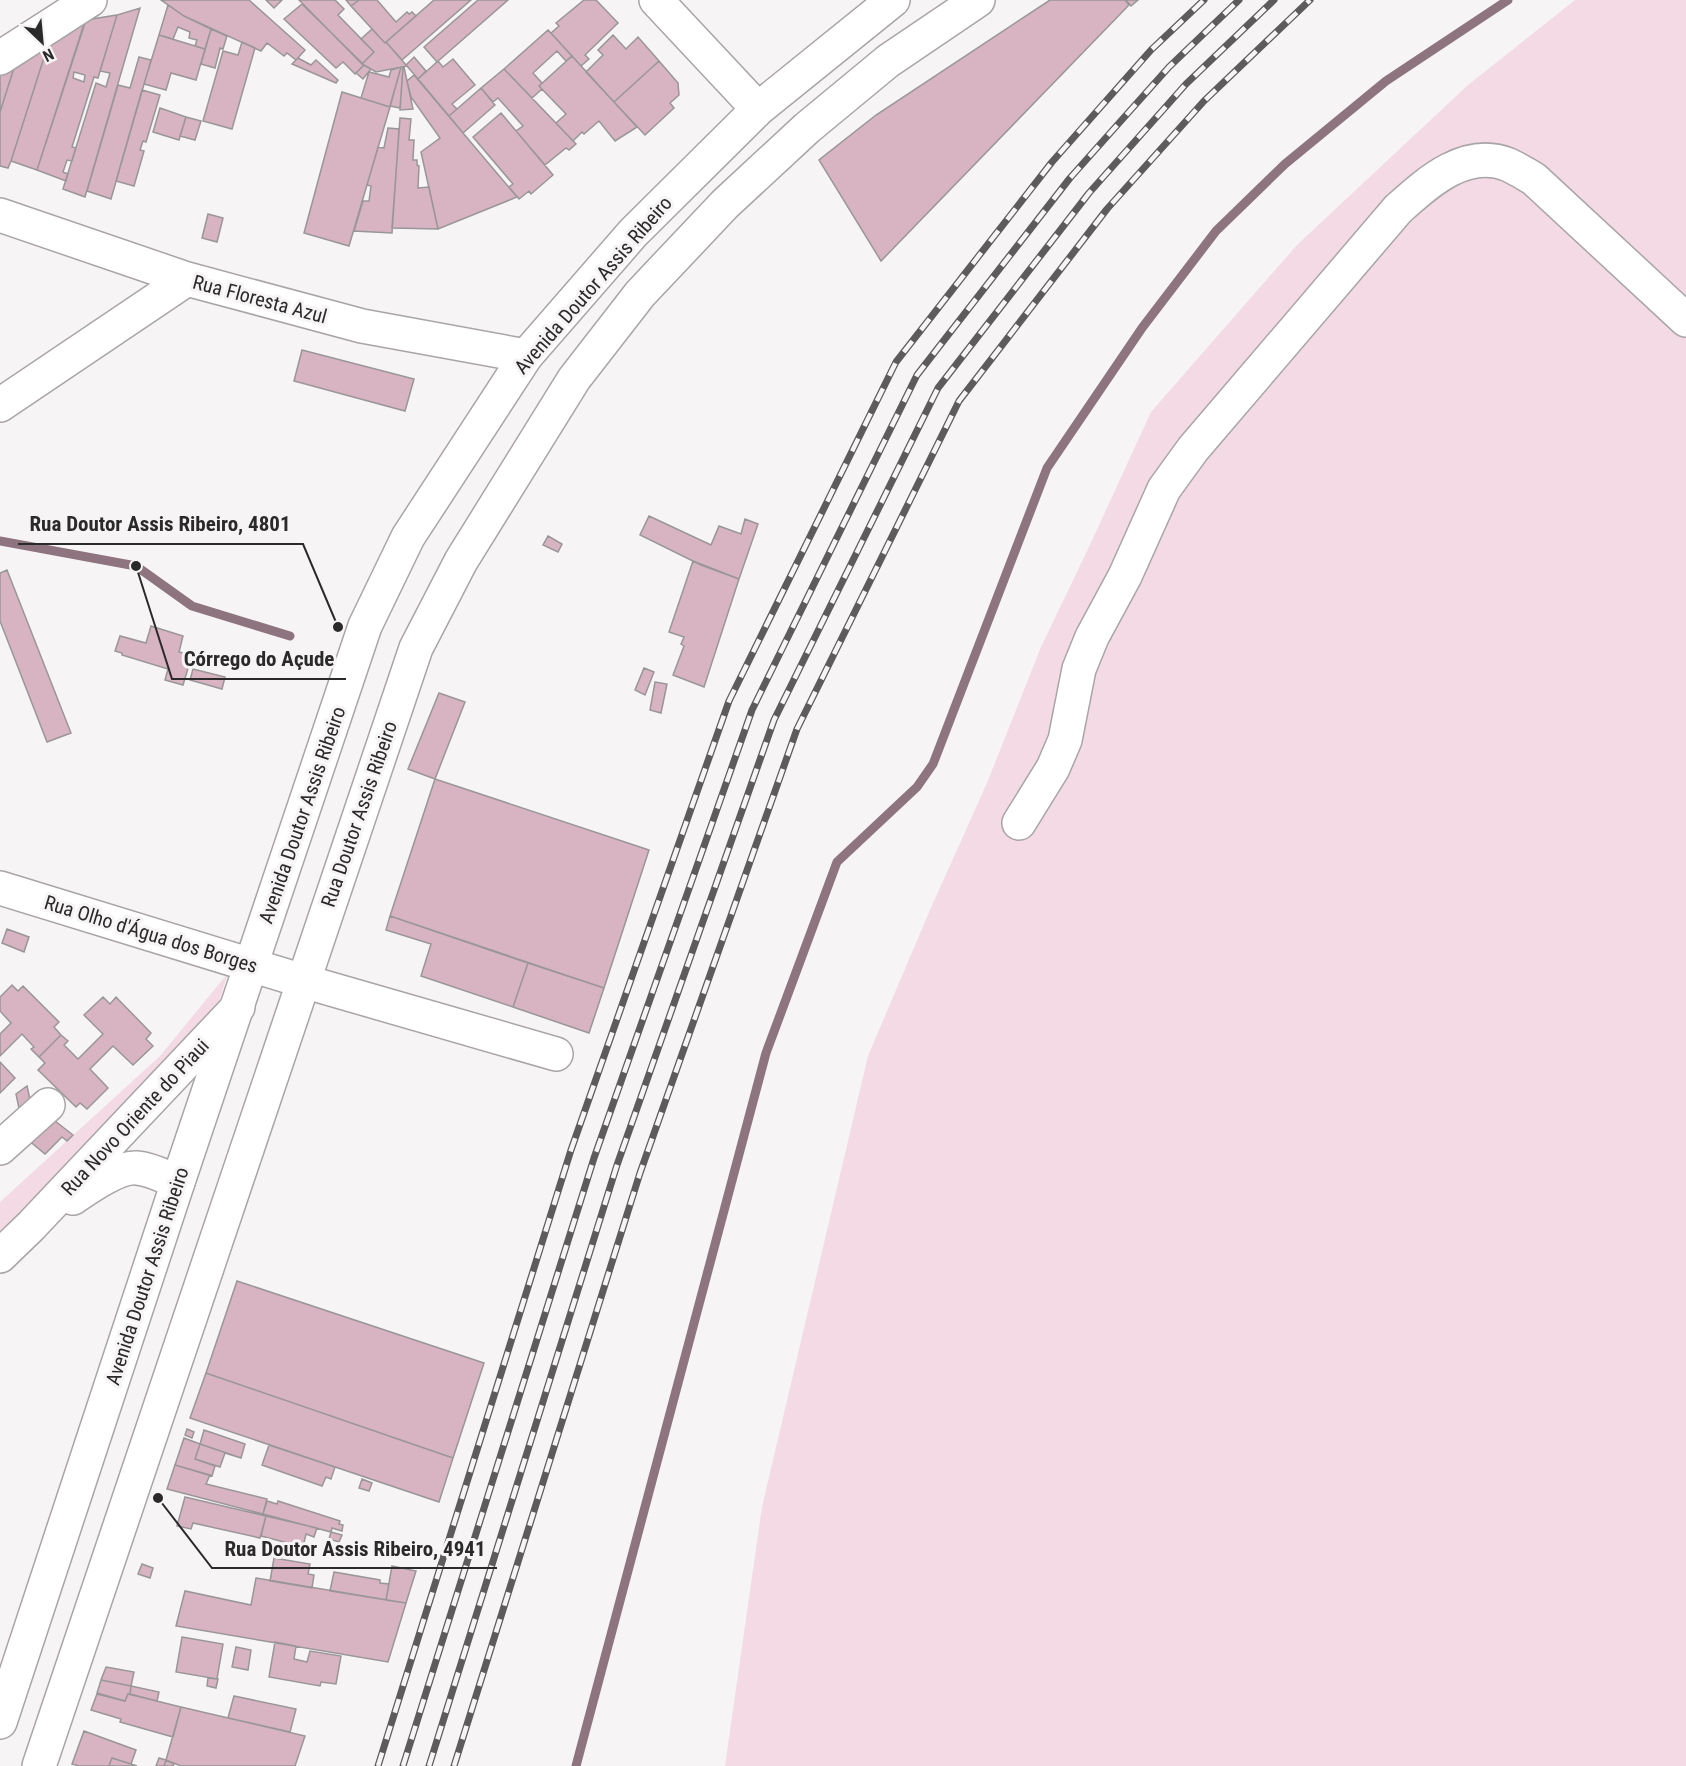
<svg xmlns="http://www.w3.org/2000/svg" width="1686" height="1766" font-family="'Roboto Condensed',sans-serif">
  <rect width="100%" height="100%" fill="#f7f4f5"/>
  <path fill="#f3dae4" d="M1575,0H1686V1766H725L762,1507L868,1056L930,910L987,783L1041,647L1089,547L1151,412L1297,245L1468,85Z
    M228,973L198,1068L0,1241V1202L160,1056Z"/>
  <g fill="none" stroke-linecap="round" stroke-linejoin="round">
    <path stroke="#8d747e" stroke-width="9" d="M0,541L136,566L192,606L290,636
      M576,1766L766,1053L837,862L917,787L933,764L1047,468L1142,328L1216,231L1285,164L1386,81L1508,0"/>
  </g>
  <path fill="#d8b3c2" stroke="#999697" stroke-width="1.5" fill-rule="evenodd" d="M161,0H249L305,50L296,60L287,53L284,56L267,43L261,51L184,16Z
    M266,0H282L274,8Z
    M299,0H335L344,9L338,15L374,52L362,64Z
    M346,0H359L351,6Z
    M359,0H377L396,22L407,12L409,14L412,12L416,16L385,43L351,6Z
    M434,0H471L402,60L386,42Z
    M478,0H508L437,62L424,47Z
    M584,0H596L618,23L585,55L589,59L581,66L551,33L559,26L556,23Z
    M1050,0H1125L1129,5L881,261L819,160L876,115Z
    M1126,0H1138L1131,6Z
    M302,4L364,65L355,74L343,62L336,68L284,19Z
    M168,5L184,16L211,29L205,49L195,46L197,40L189,38L190,32L178,27L173,39L159,35Z
    M140,8L85,197L63,189L96,83L106,87L110,73L100,71L117,15Z
    M117,15L98,78L94,77L72,147L76,148L72,161L67,160L63,172L68,174L66,181L37,170L86,20ZM74,72L85,75L84,82L73,78Z
    M82,24H84L37,170L11,161L48,45Z
    M211,29L227,36L223,49L220,48L215,68L201,64Z
    M372,29L385,43L386,42L407,66L376,72L362,64L374,52L361,39Z
    M548,30L572,56L566,61L557,51L533,73L542,83L539,86L542,89L532,98L504,69Z
    M159,35L205,49L196,80L171,73L166,90L144,84Z
    M613,35L626,49L638,37L659,61L614,102L586,72L603,55L598,50Z
    M242,42L255,48L232,129L203,121L223,51L238,55Z
    M48,45L11,161L8,168L0,166V112L15,65Z
    M572,56L614,102L637,127L615,141L599,121L584,134L582,132L573,141L556,123L566,114L539,86Z
    M139,57L151,60L111,199L87,191L118,85L130,88Z
    M414,57L426,71L418,79L406,65Z
    M298,58L311,65L316,60L338,80L336,83L292,64Z
    M453,59L475,85L452,104L457,109L449,116L418,79L438,61L443,67Z
    M659,61L678,83L679,95L670,103L674,108L645,135L614,102Z
    M15,65L0,112V74Z
    M364,65L371,69L363,79L356,73Z
    M401,67L390,107L361,98L369,72L389,77L391,70Z
    M401,67H403L400,108L390,106Z
    M403,67H404L413,109L400,110Z
    M504,69L576,144L569,150L566,148L545,165L516,131L523,126L498,98L493,102L481,88Z
    M414,75L463,133L517,197L438,229L421,152L440,138L411,97L407,81Z
    M481,88L495,105L463,133L449,116Z
    M142,90L160,95L146,142L143,141L140,150L144,151L134,186L116,181Z
    M342,92L390,107L349,246L304,233Z
    M160,108L186,117L179,140L153,132Z
    M501,113L553,175L531,194L529,191L519,199L509,187L513,184L473,137Z
    M186,117L201,121L195,140L180,136Z
    M400,118L411,119L409,140H414L413,160H417V165L419,166L418,188L429,187L438,229L392,228Z
    M388,128L399,129L392,233L354,231L363,201H369L371,186L367,185L378,147L384,148Z
    M208,214L223,218L217,242L202,238Z
    M302,350L414,379L405,411L294,381Z
    M649,516L711,545L719,526L741,534L745,519L758,524L739,579L701,565L640,535Z
    M548,536L562,544L558,552L543,545Z
    M693,561L739,579L704,687L673,675L684,646L681,644L684,637L669,632Z
    M7,570L71,733L47,742L0,621V573Z
    M151,626L183,636L179,652L192,655L183,685L165,680L168,669L122,655V653L115,651L120,636L146,643Z
    M644,668L654,672L645,695L635,690Z
    M193,669L225,677L222,689L190,680Z
    M655,682L667,684L661,713L650,710Z
    M439,693L465,702L435,779L408,769Z
    M435,779L649,850L604,988L390,916Z
    M390,916L528,963L513,1007L421,976L431,944L386,930Z
    M7,929L29,937L24,952L2,943Z
    M528,963L604,988L589,1033L513,1007Z
    M12,985L18,991L23,986L59,1022L54,1027L61,1035L39,1057L31,1049L34,1047L22,1034L0,1056V1034L11,1023L0,1011V997Z
    M103,997L110,1004L116,997L151,1033L146,1039L153,1046L133,1065L113,1046L90,1069L108,1088L87,1109L80,1103L76,1107L38,1070L45,1063L39,1057L61,1035L68,1041L64,1045L78,1059L103,1034L84,1015Z
    M0,1062L15,1078L0,1093Z
    M27,1086L31,1104L20,1113L16,1094Z
    M50,1117L73,1135L67,1141L62,1137L45,1154L27,1139Z
    M237,1281L484,1363L453,1458L206,1373Z
    M206,1373L453,1458L439,1502L190,1418Z
    M187,1429L194,1432L192,1438L185,1435Z
    M204,1430L245,1444L241,1458L200,1444Z
    M184,1438L200,1444L195,1459L215,1466L212,1476L175,1465Z
    M200,1444L241,1458L225,1453L220,1467L195,1459Z
    M269,1445L335,1467L331,1479L326,1477L322,1486L262,1465Z
    M175,1465L210,1475L206,1484L267,1499L263,1514L167,1489Z
    M362,1479L372,1483L369,1491L359,1488Z
    M185,1497L266,1516L260,1538L193,1523L191,1529L177,1526Z
    M267,1501L277,1504L278,1501L340,1521L339,1524L343,1525L342,1531L332,1528L331,1532L263,1514Z
    M266,1516L317,1528L314,1537L306,1534L303,1547L261,1536Z
    M331,1532L342,1535L339,1542L329,1539Z
    M274,1558L310,1564L308,1574L314,1575L312,1588L270,1581Z
    M142,1564L153,1568L150,1578L138,1574Z
    M392,1566L416,1571L406,1603L386,1600Z
    M334,1572L380,1580V1583L389,1584L386,1600L330,1591Z
    M256,1578L406,1603L388,1662L176,1626L185,1591L251,1605Z
    M182,1637L223,1644L217,1679L176,1672Z
    M275,1642L296,1646L294,1659L307,1662L310,1651L341,1656L336,1684L321,1682L320,1686L269,1677Z
    M236,1647L251,1650L248,1670L232,1667Z
    M106,1667L134,1672L131,1686L101,1680Z
    M208,1678L218,1679L216,1688L207,1686Z
    M101,1680L131,1686L130,1694H128L125,1701L97,1693Z
    M131,1686L159,1692L157,1701L130,1694Z
    M97,1694L125,1701L128,1694L181,1707L173,1737L120,1722L121,1719L91,1710Z
    M234,1696L296,1709L290,1732L228,1718Z
    M181,1707L305,1736L295,1766H181L166,1760Z
    M84,1731L136,1750L131,1764L112,1758L109,1766H79L72,1764Z
    M112,1758L131,1764L137,1766H109Z
    M159,1758L166,1760L164,1766H156Z
    M166,1760L174,1764L173,1766H164Z"/>
  <g fill="none" stroke-linecap="round" stroke-linejoin="round">
    <defs>
      <path id="minor" d="M656,0L758,109
        M0,58L90,0
        M0,215L187,279L362,326L526,356
        M0,405L187,279
        M1019,823L1053,768L1065,740L1079,669L1092,637L1125,576L1164,489L1193,449L1398,209C1427,183 1466,147 1509,165C1517,169 1526,174 1534,179L1686,320
        M303,981L556,1054
        M0,1148L48,1105
        M73,1198C88,1188 118,1166 137,1168C151,1169 165,1177 178,1182
        M0,1256L31,1226L238,1007"/>
      <path id="major" d="M0,888L303,981
        M0,1722L178,1182L365,626L408,537L526,356L633,233L758,109L893,0
        M39,1766L416,648L461,561L574,379L640,294L725,204L807,128L888,61L978,0"/>
    </defs>
    <use href="#minor" stroke="#a9a5a6" stroke-width="36"/>
    <use href="#major" stroke="#a9a5a6" stroke-width="36"/>
    <use href="#minor" stroke="#fff" stroke-width="33"/>
    <use href="#major" stroke="#fff" stroke-width="33"/>
    <defs>
      <path id="rail" d="M378,1766L571,1150L729,701L896,362L1052,162L1151,50L1204,0
        M403,1766L594,1158L752,710L917,375L1070,178L1169,67L1239,0
        M429,1766L617,1165L774,720L938,388L1089,193L1186,84L1274,0
        M454,1766L640,1173L797,729L959,401L1107,209L1204,101L1310,0"/>
    </defs>
    <use href="#rail" stroke="#5d5b5c" stroke-width="7"/>
    <use href="#rail" stroke="#f7f4f5" stroke-width="4.5" stroke-dasharray="14" stroke-linecap="butt"/>
  </g>
  <g text-anchor="middle" dominant-baseline="central" stroke-width="6" stroke-linejoin="round" paint-order="stroke">
    <g font-size="20" fill="#2b2a2a" stroke="#f7f4f5">
      <text transform="translate(593 285) rotate(-49)">Avenida Doutor Assis Ribeiro</text>
      <text transform="translate(260 299) rotate(15)">Rua Floresta Azul</text>
      <text transform="translate(359 814) rotate(-71)">Rua Doutor Assis Ribeiro</text>
      <text transform="translate(302 815) rotate(-71)">Avenida Doutor Assis Ribeiro</text>
      <text transform="translate(151 934) rotate(17)">Rua Olho d'Água dos Borges</text>
      <text transform="translate(135 1117) rotate(-47)">Rua Novo Oriente do Piaui</text>
      <text transform="translate(147 1276) rotate(-72)">Avenida Doutor Assis Ribeiro</text>
    </g>
  </g>
  <path fill="none" stroke="#2b2a2a" stroke-width="2" d="M338 627L303 544H18M136 566L172 679H346M158 1498L212 1568H497"/>
  <g fill="#2b2a2a" stroke="#f7f4f5" stroke-width="2">
    <circle cx="338" cy="627" r="6"/>
    <circle cx="136" cy="566" r="6"/>
    <circle cx="158" cy="1498" r="6"/>
  </g>
  <g font-size="21" text-anchor="middle" font-weight="bold" fill="#2b2a2a" stroke="#f7f4f5" stroke-width="6" stroke-linejoin="round" paint-order="stroke">
    <text x="160" y="531">Rua Doutor Assis Ribeiro, 4801</text>
    <text x="259" y="666">Córrego do Açude</text>
    <text x="355" y="1556">Rua Doutor Assis Ribeiro, 4941</text>
  </g>
  <g transform="translate(42 42) rotate(154)" stroke="#f7f4f5" stroke-width="4.5" paint-order="stroke">
  <path d="M0-4.5L10 22L0 15L-10 22Z" fill="#2b2a2a"/>
  <text y="-9" font-size="16" font-weight="bold" text-anchor="middle" fill="#2b2a2a">N</text>
  </g>
</svg>
